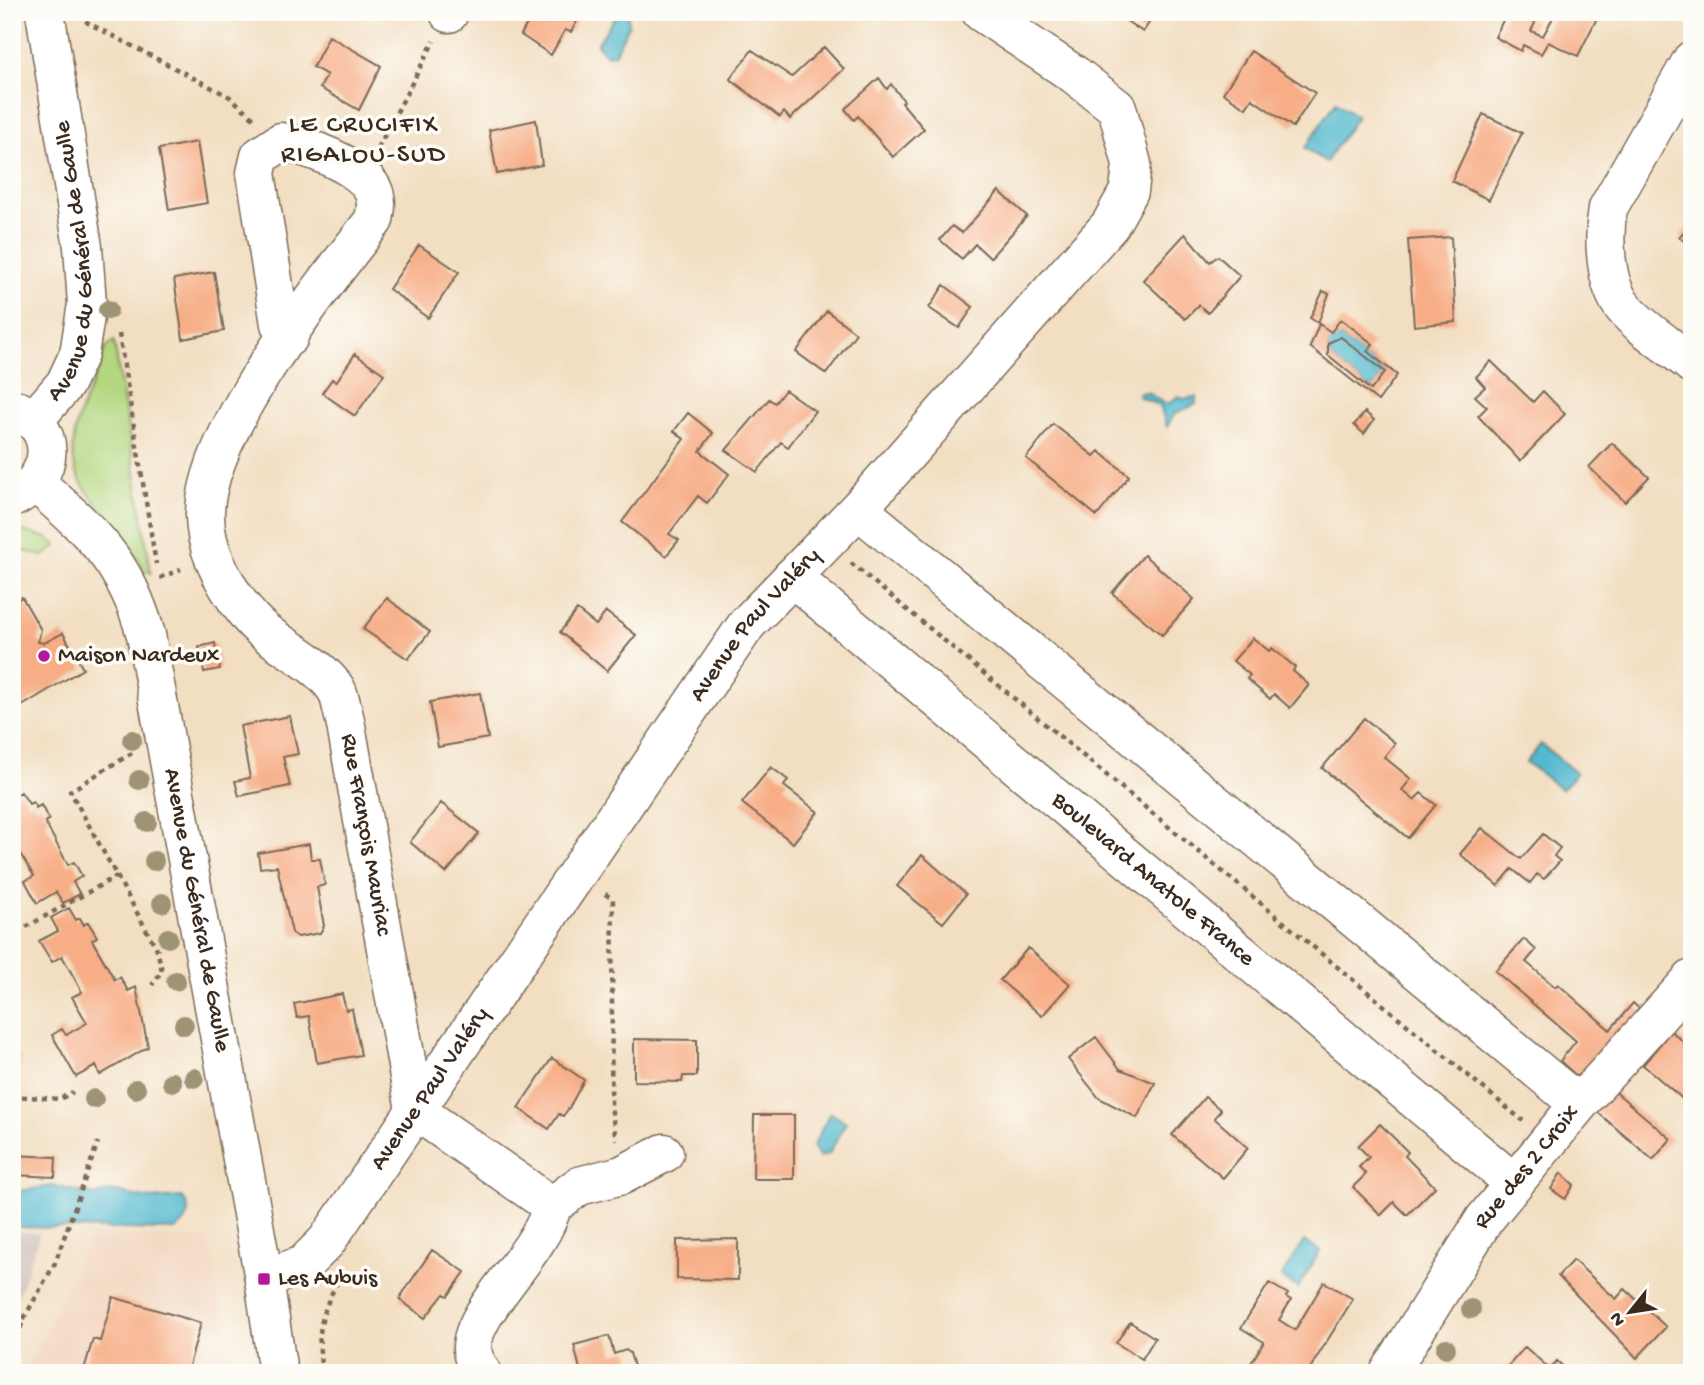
<svg xmlns="http://www.w3.org/2000/svg" width="1704" height="1385" font-family="'Gochi Hand',sans-serif">
  <rect width="100%" height="100%" fill="#fdfcf7"/>
  <filter id="ink" filterUnits="userSpaceOnUse"><feTurbulence type="fractalNoise" baseFrequency=".0143" numOctaves="2"/><feDisplacementMap in="SourceGraphic" scale="14" xChannelSelector="R" yChannelSelector="G"/><feConvolveMatrix kernelMatrix="1 2 1 2 8 2 1 2 1" color-interpolation-filters="sRGB"/></filter>
  <filter id="wash" filterUnits="userSpaceOnUse"><feTurbulence type="fractalNoise" baseFrequency=".00686" numOctaves="4" result="noise"/><feDisplacementMap in="SourceGraphic" scale="28" xChannelSelector="R" yChannelSelector="G"/><feGaussianBlur stdDeviation="1.57" result="paint"/><feColorMatrix in="noise" values="0 0 0 0 0 0 0 0 0 0 0 0 0 0 0 0 0 1.4 0 .05"/><feComposite in="paint" operator="in"/></filter>
  <g filter="url(#wash)">
    <rect width="100%" height="100%" fill="#f2dec1"/>
    <path fill="#f2d5be" d="M92,1234L209,1239L230,1359L228,1373H25Z"/>
    <path fill="#cfc1ba" d="M12,1231L40,1233L12,1314Z"/>
    <path fill="#b3d67f" stroke="#77804e" stroke-width="2" d="M114,341L151,573L146,571C135,553 123,535 109,518C81,484 65,471 77,423C84,397 99,374 105,348Z
      M12,528L47,538L57,546L43,556L12,548Z"/>
    <path fill="#52b9cf" stroke="#467276" stroke-width="2" d="M618,12L628,16L629,25L614,54L605,55L597,44Z
      M1336,102L1357,116L1326,162L1305,148Z
      M1341,337L1385,372L1371,390L1328,355V343Z
      M1147,392L1163,403H1170L1178,396L1183,399L1196,397V404L1174,414L1167,427L1160,406L1138,396L1139,393Z
      M1541,744L1576,773L1562,790L1526,762Z
      M830,1113L846,1122L829,1154L819,1157L813,1146Z
      M52,1186L96,1195L112,1191L149,1199L182,1197C193,1209 188,1223 175,1230L12,1227V1192Z
      M1304,1241L1320,1251L1298,1288L1281,1277Z"/>
    <g id="blocks">
      <path fill="#f7ae87" fill-rule="evenodd" d="M533,12H582L571,32L565,30L551,55L521,35Z
        M1113,12H1156L1143,32Z
        M1507,12H1523L1533,17L1535,23L1531,31L1543,36L1556,12H1600L1578,56L1548,42L1541,54L1523,45L1521,51L1495,37Z
        M329,36L381,66L359,110L320,88L327,75L313,67Z
        M824,47L844,69L790,119L784,112L780,117L730,79L752,50L792,77Z
        M1251,51L1315,93L1293,127L1252,99L1246,108L1223,93Z
        M879,78L887,89L891,84L904,101L902,103L924,129L893,157L858,116L854,120L845,109Z
        M1483,114L1522,133L1489,200L1452,181Z
        M536,120L542,165L497,174L489,130Z
        M197,142L207,203L169,210L159,149Z
        M999,191L1027,216L990,258L975,244L962,259L940,240L952,226L962,233Z
        M1692,222V247L1679,237Z
        M1185,234L1210,262L1218,256L1240,276L1208,313L1199,305L1185,319L1143,280Z
        M1451,237L1456,322L1414,326L1408,240Z
        M419,245L459,272L428,318L389,289Z
        M214,272L224,331L183,339L174,279Z
        M944,285L973,307L959,328L929,308Z
        M1323,291L1329,294L1318,323L1310,318Z
        M827,311L856,333L826,374L796,352Z
        M1341,319L1373,344L1367,351L1397,375L1378,401L1310,347L1319,324L1331,332ZM1341,337L1385,372L1371,390L1328,355V343Z
        M355,354L384,374L355,416L322,393L332,379L336,382Z
        M1491,361L1533,402L1543,391L1565,414L1520,461L1478,416L1487,407L1475,396L1485,387L1476,377Z
        M785,390L815,411L788,447L781,442L757,472L726,450L769,399L775,403Z
        M1365,412L1374,420L1364,434L1354,425Z
        M688,413L713,433L700,451L729,474L707,503L698,496L669,534L679,540L666,556L622,522L684,439L674,431Z
        M1053,424L1094,456L1099,451L1129,476L1097,516L1026,458Z
        M1612,443L1649,477L1625,502L1589,467Z
        M1144,555L1194,599L1162,635L1112,593Z
        M22,597L41,630L38,642L44,643L63,633L83,669L12,712V602Z
        M387,598L430,632L408,659L363,629Z
        M577,610L596,625L606,612L636,635L607,671L560,632Z
        M1253,638L1269,651L1272,648L1295,667L1293,671L1309,685L1290,708L1274,694L1270,699L1247,679L1250,675L1233,661Z
        M215,643L220,669L204,672L199,647Z
        M480,693L488,738L438,747L430,702Z
        M290,716L298,754L283,757L290,786L239,796L235,781L250,778L240,726Z
        M1364,718L1395,743L1384,757L1411,779L1402,790L1414,800L1421,793L1436,805L1408,838L1322,768Z
        M771,767L788,780L784,786L818,812L793,843L742,803Z
        M21,792L29,804L33,802L36,808L41,805L49,820L45,822L68,865L74,862L82,876L73,882L80,894L63,903L56,892L37,903L25,881L34,876L12,841V797Z
        M441,803L479,833L446,873L410,842Z
        M1482,828L1521,859L1543,834L1560,848L1554,856L1560,861L1544,879L1537,874L1530,883L1512,869L1498,886L1460,854Z
        M309,844L311,859H320L325,885L317,887L324,926L320,933L298,937L292,933L277,866L260,868L258,853Z
        M922,855L966,894L943,923L897,886Z
        M69,908L76,920L80,918L84,925L88,922L97,937L92,940L115,980L120,977L128,991L136,987L148,1047L100,1075L96,1066L76,1077L52,1035L62,1029L66,1035L87,1023L72,997L82,992L62,956L52,962L39,941L58,931L51,918Z
        M1524,939L1536,950L1526,962L1555,987L1558,984L1610,1030L1633,1003L1642,1011L1582,1081L1560,1061L1576,1041L1495,971Z
        M1028,948L1070,984L1042,1016L1000,980Z
        M342,994L346,1010L352,1009L361,1055L317,1063L309,1016L297,1018L294,1004Z
        M1671,1031L1692,1049V1107L1643,1065Z
        M1096,1037L1120,1069L1155,1083L1137,1118L1099,1098L1068,1059Z
        M634,1039L697,1040V1076H683L682,1082L634,1081Z
        M12,1043L21,1060L12,1065L19,1077L12,1080Z
        M552,1058L584,1080L569,1108L563,1116L559,1114L549,1129L518,1108Z
        M1612,1089L1671,1139L1653,1160L1595,1110Z
        M1205,1097L1221,1110L1214,1118L1248,1148L1223,1178L1172,1135Z
        M754,1115H794V1179H753Z
        M1380,1124L1408,1152L1405,1156L1435,1187L1407,1215L1394,1202L1381,1215L1353,1187L1366,1174L1359,1167L1369,1157L1358,1146Z
        M12,1155L56,1157L55,1177L12,1175Z
        M1561,1173L1574,1185L1565,1199L1551,1189Z
        M738,1239V1280L677,1279V1240Z
        M432,1250L465,1272L448,1296L444,1294L425,1318L399,1299Z
        M1573,1260L1616,1299L1625,1289L1666,1327L1637,1358L1558,1276Z
        M1324,1282L1353,1299L1309,1370L1305,1373H1255L1248,1368L1264,1342L1241,1328L1269,1283L1288,1294L1286,1297L1291,1300L1279,1320L1295,1330Z
        M113,1297L201,1323L187,1373H83L93,1339L100,1341Z
        M1130,1322L1155,1338L1142,1359L1116,1343Z
        M609,1336L614,1354L626,1350L630,1353L636,1373H581L574,1345Z
        M1525,1347L1550,1369L1557,1361L1570,1373H1502Z"/>
    </g>
  </g>
  <g filter="url(#ink)">
    <use href="#blocks" fill-opacity="0" stroke="#7b6957" stroke-width="2"/>
    <g fill="none" stroke-linecap="round" stroke-linejoin="round">
      <defs>
        <g id="minor">
          <path d="M449,13V12"/>
          <path d="M1692,60L1608,208C1603,236 1604,284 1624,308C1642,329 1670,346 1692,364"/>
          <path id="s1" d="M289,337L280,324L256,173L260,156L281,142C306,145 360,166 372,188C378,199 376,209 374,220C323,286 207,428 205,512C204,549 225,586 247,614C270,644 314,657 336,689C341,698 342,711 345,720L415,1110L552,1206L579,1186L622,1175L664,1153"/>
          <path d="M12,408C60,425 56,479 12,498"/>
          <path id="s2" d="M34,420L65,384L79,354L87,304L83,247L45,12"/>
          <path id="s3" d="M36,483C92,533 125,560 146,635L264,1279L278,1373"/>
          <path d="M858,509L1579,1104"/>
          <path id="s4" d="M792,577L1514,1183"/>
          <path id="s5" d="M264,1279L303,1265L326,1242L747,624L858,509L1110,225L1129,191L1132,164L1117,108L1075,75L981,12"/>
          <path d="M482,1373C477,1365 472,1357 472,1348C472,1309 542,1252 552,1206"/>
          <path id="s6" d="M1389,1373L1484,1220L1579,1104L1692,979"/>
        </g>
      </defs>
      <use href="#minor" stroke="#7b6957" stroke-width="41"/>
      <path stroke="#7b6957" stroke-width="4.5" stroke-dasharray="5 5" stroke-linecap="butt" d="M85,12L83,18L88,23L230,97L254,118
        M378,148L434,41
        M119,334L156,564
        M851,563L1523,1121
        M160,578L181,569
        M132,753L70,791L157,949L162,971L152,985
        M605,894L613,899L611,1106L616,1140
        M26,927L117,876
        M12,1096L60,1099L73,1092
        M12,1357L23,1320L55,1263L98,1142
        M322,1373C317,1335 319,1317 337,1283"/>
      <use href="#minor" stroke="#fff" stroke-width="38"/>
    </g>
    <g fill="#9e9375">
      <circle cx="108" cy="310" r="10"/>
      <circle cx="132" cy="740" r="10"/>
      <circle cx="139" cy="780" r="10"/>
      <circle cx="147" cy="822" r="10"/>
      <circle cx="154" cy="861" r="10"/>
      <circle cx="162" cy="903" r="10"/>
      <circle cx="168" cy="938" r="10"/>
      <circle cx="176" cy="981" r="10"/>
      <circle cx="184" cy="1025" r="10"/>
      <circle cx="194" cy="1078" r="10"/>
      <circle cx="172" cy="1082" r="10"/>
      <circle cx="136" cy="1089" r="10"/>
      <circle cx="94" cy="1099" r="10"/>
      <circle cx="1471" cy="1309" r="10"/>
      <circle cx="1446" cy="1348" r="10"/>
    </g>
  </g>
  <g fill="#b5179e" stroke="#fdfcf7" stroke-width="2.5">
    <circle cx="44" cy="656" r="7"/>
    <rect x="257" y="1272" width="14" height="14" rx="3.5"/>
  </g>
  <g text-anchor="middle" dominant-baseline="central" stroke-width="7" stroke-linejoin="round" paint-order="stroke">
    <g font-size="24" fill="#3b2a1e" stroke="#fdfcf7">
      <text stroke="none"><textPath href="#s2" startOffset="172">Avenue du Général de Gaulle</textPath></text>
      <text stroke="none"><textPath href="#s5" startOffset="826">Avenue Paul Valéry</textPath></text>
      <text stroke="none"><textPath href="#s1" startOffset="1068">Rue François Mauriac</textPath></text>
      <text stroke="none"><textPath href="#s4" startOffset="471">Boulevard Anatole France</textPath></text>
      <text stroke="none"><textPath href="#s3" startOffset="471">Avenue du Général de Gaulle</textPath></text>
      <text stroke="none"><textPath href="#s5" startOffset="259">Avenue Paul Valéry</textPath></text>
      <text stroke="none"><textPath href="#s6" startOffset="248">Rue des 2 Croix</textPath></text>
    </g>
    <g font-size="24" fill="#3b2a1e" stroke="#fdfcf7" text-anchor="start">
      <text x="58" y="656">Maison Nardeux</text>
      <text x="278" y="1279">Les Aubuis</text>
    </g>
    <g font-size="26" letter-spacing="2" fill="#3b2a1e" stroke="#fdfcf7">
      <text x="364" y="126">LE CRUCIFIX<tspan x="364" dy="30">RIGALOU-SUD</tspan></text>
    </g>
  </g>
  <rect width="1704" height="1385" fill="none" stroke="#fdfcf7" stroke-width="42"/>
  <g transform="translate(1630 1312) rotate(240)" stroke="#fdfcf7" stroke-width="5" paint-order="stroke">
  <path d="M0-5L12 26L0 18L-12 26Z" fill="#3b2a1e"/>
  <text y="-10" font-size="19" font-weight="bold" text-anchor="middle" fill="#3b2a1e">N</text>
  </g>
</svg>
